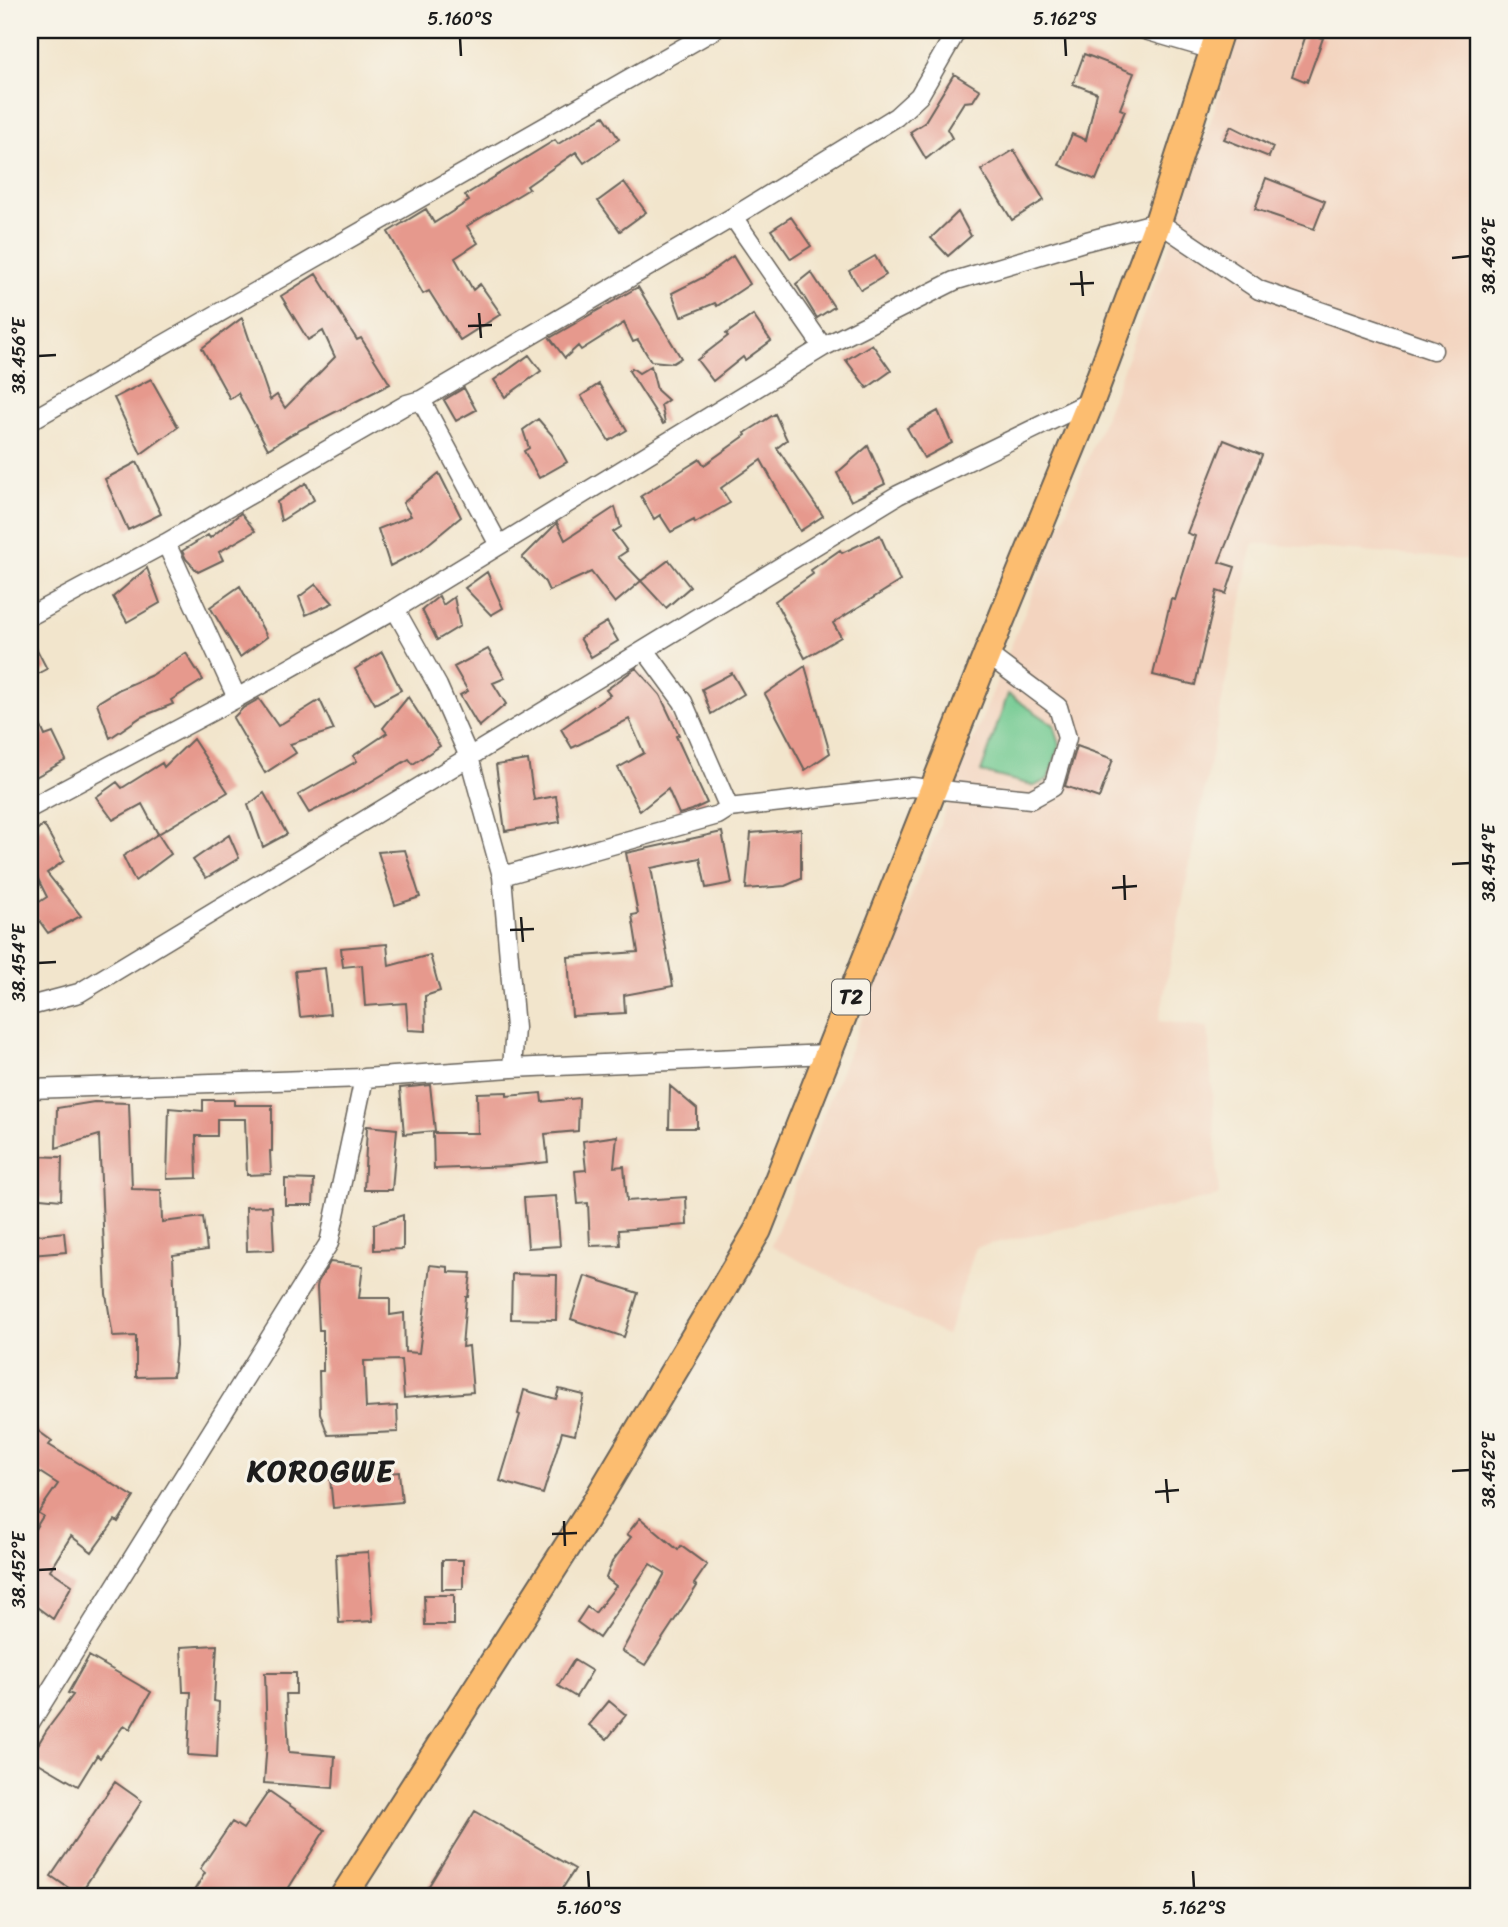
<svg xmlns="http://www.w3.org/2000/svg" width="1508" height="1927" font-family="Sriracha,sans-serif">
  <rect width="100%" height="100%" fill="#f7f3e8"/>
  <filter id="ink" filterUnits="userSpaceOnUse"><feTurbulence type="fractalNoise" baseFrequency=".0143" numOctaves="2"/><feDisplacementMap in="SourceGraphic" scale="14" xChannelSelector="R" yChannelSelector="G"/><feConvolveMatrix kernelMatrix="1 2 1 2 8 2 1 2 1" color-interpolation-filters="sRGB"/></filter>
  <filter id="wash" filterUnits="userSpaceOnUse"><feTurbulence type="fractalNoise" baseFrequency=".00686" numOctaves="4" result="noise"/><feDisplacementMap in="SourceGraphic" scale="28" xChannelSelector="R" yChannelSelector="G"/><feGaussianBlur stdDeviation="1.57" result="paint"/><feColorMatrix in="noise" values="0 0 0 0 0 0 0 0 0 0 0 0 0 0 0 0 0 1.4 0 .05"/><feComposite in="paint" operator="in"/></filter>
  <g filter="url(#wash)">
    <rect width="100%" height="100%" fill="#f2e5cc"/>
    <path fill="#f3d4bf" d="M1240,30H1478V561L1253,543L1159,1021L1208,1027L1219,1196L976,1247L947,1336L771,1246L1005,661L1108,409L1176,228Z"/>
    <path fill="#70c990" stroke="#467256" stroke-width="2" d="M1008,694L1054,725L1060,744L1048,779L1035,786L981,772Z"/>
    <g id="blocks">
      <path fill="#e6998d" d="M1306,35L1323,38L1307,82L1292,76Z
        M1084,54L1134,73L1120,109L1125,111L1096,180L1059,165L1072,134L1086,140L1097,93L1073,84Z
        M954,74L980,90L973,101L964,102L947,129L952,138L926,159L910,132L924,123Z
        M604,116L619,139L584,163L576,152L527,186L529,189L467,226L478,243L455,258L473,290L480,284L501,314L460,340L429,291L423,294L388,232L426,209L434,223L469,201L465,195L555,140L558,144Z
        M1231,126L1273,147L1269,157L1224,139Z
        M1014,150L1044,200L1012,220L981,170Z
        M1266,178L1325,201L1314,229L1255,209Z
        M624,182L646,212L620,231L598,201Z
        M958,212L971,236L948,256L931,238Z
        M791,217L811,246L791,259L771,230Z
        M733,256L750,284L717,306L715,303L681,317L672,293L704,277Z
        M875,256L886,275L861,290L849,271Z
        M811,272L834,307L817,318L796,284Z
        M316,274L357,340L361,338L390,384L292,434L268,449L238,393L230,399L202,348L242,318L270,400L277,395L285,408L335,357L323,331L308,340L281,296Z
        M638,287L681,358L673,363L651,361L638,340L633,342L624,323L581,350L578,346L565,358L550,338Z
        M753,315L771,341L745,360L743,357L713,381L697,360L728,336L726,334Z
        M872,344L891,371L867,388L846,360Z
        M529,355L541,371L505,397L494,380Z
        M651,366L657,390L668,400L661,405L665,423L663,424L629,371L632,368L639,373Z
        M151,379L178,427L141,454L114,398Z
        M599,384L627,430L609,441L581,396Z
        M464,388L476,410L456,421L444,400Z
        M938,411L952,443L924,458L907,428Z
        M775,414L787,440L777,448L823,516L800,531L761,460L721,488L730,503L695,523L694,520L671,532L660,515L654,519L641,496L700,459L704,465L746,435L745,433Z
        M538,419L552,435L567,462L539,478L524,451L529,448L523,430Z
        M1224,440L1262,455L1219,562L1235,567L1226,594L1217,591L1195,685L1153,675L1171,599L1175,600L1195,536L1187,533Z
        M868,446L885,484L851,501L837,473Z
        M137,462L161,514L128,530L105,479Z
        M439,473L461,517L421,550L390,566L378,529L411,516L403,503Z
        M306,483L314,500L281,521L277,502Z
        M615,507L621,527L613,532L627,551L618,557L641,581L615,603L591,572L549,591L545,582L522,558L557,523L565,540Z
        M241,513L255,531L219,552L223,560L198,572L186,559L182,551L208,535L210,538Z
        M880,535L900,581L833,623L841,637L805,658L775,601L813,574L811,570L840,550L842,553Z
        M669,560L690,587L666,608L641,581Z
        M147,568L160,603L127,622L113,597Z
        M487,572L503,608L491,615L465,588Z
        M316,584L333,603L306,615L299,597Z
        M240,586L267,637L240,657L210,607Z
        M439,596L443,605L454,597L460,626L437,640L422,610Z
        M607,622L618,641L591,657L580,638Z
        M30,636L47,669L30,678Z
        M488,649L505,678L493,683L506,704L479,727L460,695L468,691L454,667Z
        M382,652L401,690L375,704L355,669Z
        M186,653L203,680L171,700L173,704L141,717L110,738L97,703L120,689L152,675Z
        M805,666L830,753L805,770L765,694Z
        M636,668L660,695L679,735L676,736L707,803L692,810L679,814L668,789L640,811L618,768L644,753L629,719L572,748L561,729L610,695L606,690Z
        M732,673L744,694L711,714L702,689Z
        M408,697L440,746L413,764L409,759L360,788L309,813L298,795L357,761L353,756L387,733L383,728Z
        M259,699L278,726L320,700L334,730L290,744L296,753L265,773L233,718L243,708Z
        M30,702L45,736L53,733L66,760L30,780Z
        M193,739L228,792L158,834L142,804L113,820L96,797L117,782L122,788L162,763L164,767Z
        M1077,746L1113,759L1099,798L1065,786Z
        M528,760L534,800L556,796L560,822L505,831L496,765Z
        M264,793L287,834L263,847L248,805Z
        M44,825L64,861L47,873L81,916L48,933L30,908L47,897L30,863V834Z
        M801,829V879L785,886L746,889L751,833Z
        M722,832L732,883L706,888L700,858L651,868L673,986L624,995L625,1013L572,1016L568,957L638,952L632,915L638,914L626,853Z
        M158,834L171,854L135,881L123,856Z
        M229,835L239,858L206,878L193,860Z
        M405,850L420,897L395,905L378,852Z
        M387,944L389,966L430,955L440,991L425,996L426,1031L408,1030L406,1003L365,1006L362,965L343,967L341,948Z
        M325,968L330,1014L300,1017L295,971Z
        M430,1085L435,1131L404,1134L400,1088Z
        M670,1086L697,1109V1128H669Z
        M507,1092V1096L541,1093L542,1102L579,1098L578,1131L545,1134L548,1162L510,1166L434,1169L433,1133H478L477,1093Z
        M203,1100H234V1105H272V1151H270L271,1174L247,1175L245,1119H217V1136H196L197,1178L167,1179L169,1108L203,1111Z
        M94,1102L129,1103L132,1189L161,1190L162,1222L203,1217L207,1250L173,1255L176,1345L173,1376L136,1377V1336L113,1337L106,1294L99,1135L56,1148L57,1108Z
        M367,1126L397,1129L392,1190H364Z
        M617,1136L614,1167L624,1166L627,1201L686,1197L687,1225L619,1230L620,1245L590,1246L588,1203L578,1204L575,1171L586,1170L583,1141Z
        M30,1156L62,1157L61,1200L30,1197Z
        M285,1179L314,1180L313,1205H285Z
        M556,1196L560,1246L528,1248L524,1198Z
        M272,1206L274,1250L247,1251L246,1207Z
        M403,1215V1249L374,1250V1224Z
        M64,1232L66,1252L31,1255V1236Z
        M330,1262L363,1266L359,1298H390V1315L404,1313L405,1352L419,1353L430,1265L448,1267V1272L471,1273L468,1297H466L462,1347L469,1346L473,1392L404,1398L401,1360L364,1361L366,1408L397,1406L398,1432L328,1435L320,1413L319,1371H323V1330H319L317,1287L318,1282Z
        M512,1274L557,1275L556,1320L511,1319Z
        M585,1276L638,1293L624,1337L571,1319Z
        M559,1389L584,1395L575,1435L562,1432L543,1494L500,1481L520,1415L518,1414L524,1390L556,1399Z
        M30,1425L52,1441L49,1445L134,1497L118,1522L115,1520L92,1552L71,1536L50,1570L72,1585L53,1619L30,1602V1537L43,1516L38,1513L58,1484L30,1466Z
        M399,1472L402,1502L333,1508L330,1478Z
        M640,1518L678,1550L681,1546L707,1565L694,1584L697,1586L645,1665L622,1651L665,1573L650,1564L599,1638L577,1622L587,1607L595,1613L616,1586L606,1578L612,1562L631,1537L627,1534Z
        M368,1552L373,1621L339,1623L336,1554Z
        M442,1560H463V1589H442Z
        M424,1595H454V1625H425Z
        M217,1645L214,1701L219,1702L217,1757L188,1755L191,1692H183L181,1647Z
        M89,1656L151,1692L130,1729L124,1725L100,1758L97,1755L78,1786L30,1758L46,1731L73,1695L68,1693Z
        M574,1660L592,1671L576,1697L558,1686Z
        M265,1673H296V1694H286L289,1752L335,1756L333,1788L264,1783L267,1741Z
        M609,1701L626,1715L607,1739L589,1725Z
        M115,1782L142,1801L79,1895L51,1876Z
        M269,1791L325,1830L283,1897H190L205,1873L200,1869L232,1822L243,1829Z
        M475,1811L575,1869L557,1897H422Z"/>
    </g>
  </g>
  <g filter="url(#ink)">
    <use href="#blocks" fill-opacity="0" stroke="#67625a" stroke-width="2"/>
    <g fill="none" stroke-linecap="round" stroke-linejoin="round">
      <defs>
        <path id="minor" d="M1145,30L1213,50
          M733,217L823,347
          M421,400L499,545
          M30,421L714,30
          M166,543L237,698
          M30,616L166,543L407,404L421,400L733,217L896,117L919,96L957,30
          M645,650L683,702L729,808
          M30,808L237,698L395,609L823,347L954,281L1087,241L1158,222L1259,290L1433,350
          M502,876L718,815L729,808L912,787L1031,799L1053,787L1067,738L1058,707L987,654
          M30,1006L79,993L469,757L438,686L395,609
          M512,1068L515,1028L502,876L469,757L898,495L1091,401
          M30,1089L364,1078L512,1068L828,1054
          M30,1723L329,1243L364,1078"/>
        <path id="highway" d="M343,1897L594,1505L758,1230L987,654L1091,401L1158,222L1220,30"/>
      </defs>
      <use href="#minor" stroke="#67625a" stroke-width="21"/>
      <use href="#highway" stroke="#67625a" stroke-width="30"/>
      <use href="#minor" stroke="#fff" stroke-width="18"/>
      <use href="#highway" stroke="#fcbd6f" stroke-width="26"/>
    </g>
  </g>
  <path fill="none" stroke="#1c1c1c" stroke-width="2.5" d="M460,38L461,56M1065,38L1066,56M1452,258L1470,256M1081,271L1083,296M1070,284L1094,283M479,313L481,338M468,326L492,325M38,356L56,355M1452,864L1470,863M1124,875L1125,900M1112,888L1137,886M521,917L523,942M510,930L534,929M38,963L56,962M1452,1471L1470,1470M1166,1479L1168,1503M1155,1492L1179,1490M564,1521L565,1546M552,1534L577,1533M38,1570L56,1569M588,1871L589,1888M1193,1871L1194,1888"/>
  <g text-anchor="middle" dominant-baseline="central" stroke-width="6" stroke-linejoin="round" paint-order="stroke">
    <rect fill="#f7f3e8" stroke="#5e5c59" stroke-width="2" x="832" y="979.5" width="38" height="35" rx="5"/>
    <g font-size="21" font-weight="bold" fill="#1c1c1c">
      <text x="851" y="997">T2</text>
    </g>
    <g font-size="30" font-weight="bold" letter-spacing="2" fill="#1c1c1c" stroke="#f7f3e8">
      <text x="321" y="1471">KOROGWE</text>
    </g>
  </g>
  <rect width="1508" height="1927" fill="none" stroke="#f7f3e8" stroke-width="77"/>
  <rect x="38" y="38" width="1432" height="1850" fill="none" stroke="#1c1c1c" stroke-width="2.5"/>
  <g font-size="18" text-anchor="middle" fill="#1c1c1c">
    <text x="460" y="25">5.160°S</text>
    <text x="1065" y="25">5.162°S</text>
    <text transform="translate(1489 256) rotate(-90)" y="6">38.456°E</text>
    <text transform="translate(19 356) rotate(-90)" y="6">38.456°E</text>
    <text transform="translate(1489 863) rotate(-90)" y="6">38.454°E</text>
    <text transform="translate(19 963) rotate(-90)" y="6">38.454°E</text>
    <text transform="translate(1489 1470) rotate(-90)" y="6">38.452°E</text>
    <text transform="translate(19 1570) rotate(-90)" y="6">38.452°E</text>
    <text x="589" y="1914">5.160°S</text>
    <text x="1194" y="1914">5.162°S</text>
  </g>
</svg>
